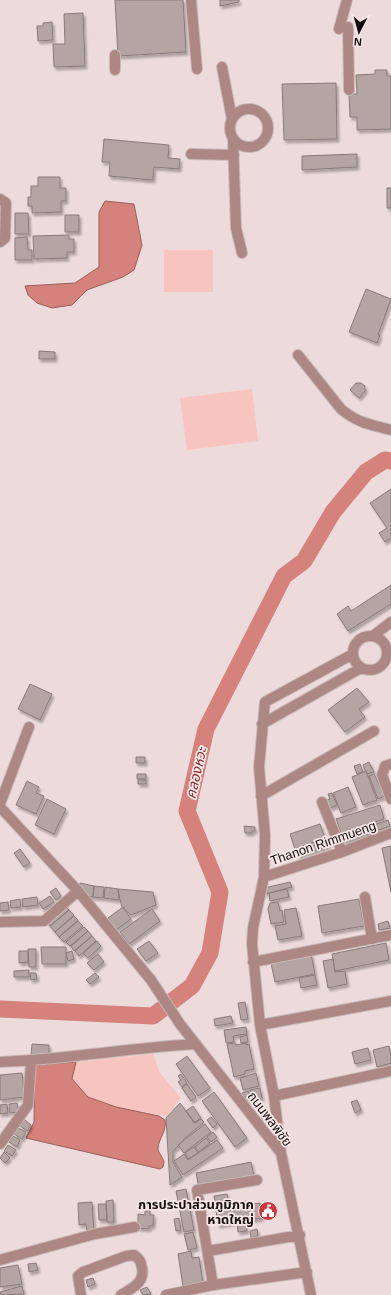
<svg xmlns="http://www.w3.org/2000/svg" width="391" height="1295" font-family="Arial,'Noto Sans Thai',sans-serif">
  <defs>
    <filter id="shadow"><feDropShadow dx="2" dy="3" stdDeviation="1" flood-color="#0004"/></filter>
  </defs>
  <rect width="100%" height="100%" fill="#ecdbda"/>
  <path fill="#f7c4c0" d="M164,250H213V292H164Z
    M252,389L258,441L187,450L180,398Z
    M153,1054L160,1073L181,1098L167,1116L116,1107L88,1097L72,1079L76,1062Z"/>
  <path fill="#d5817c" stroke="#9b5e5b" d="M105,201L134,204L142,245L134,270L123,277L87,290L72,305L52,308L37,303L28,295L25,286L75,283L99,267V212Z
    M76,1062L72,1079L88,1097L116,1107L159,1116L165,1120C167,1131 159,1138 158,1148C158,1153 163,1157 164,1162L163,1167L160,1169L26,1138L34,1122L35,1065Z"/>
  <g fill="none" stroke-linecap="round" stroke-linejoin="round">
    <path stroke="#d5817c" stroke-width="17" d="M0,1009L153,1016L192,986L210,953L220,892L187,811L206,729L284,576L304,561L333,512L366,472L385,460L391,461"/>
  </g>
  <path fill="#b4a5a3" stroke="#897a79" filter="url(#shadow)" d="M115,0H183L186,52L118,56Z
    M220,0H239V2L220,6Z
    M83,13L85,66L54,67L53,44H65L64,14Z
    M52,22L53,40L38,41L37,26H43V23Z
    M375,70H387V76H391V129L357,130V117H350L349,94H357L356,75L375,74Z
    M336,83L337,139L284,140L282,84Z
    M104,139L169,145L168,158L180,159L179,169L154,167L153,180L109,176L110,162H102Z
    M357,154V167L302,170V156Z
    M38,177H60V188H66V201H61V212L32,213V206H28V197H31V186H38Z
    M387,188H391V208H387Z
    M15,213H28L29,234H15Z
    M65,215H79V232H65Z
    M69,235V239H74V252H67V258L34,259L33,236Z
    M27,237L28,250H32V260H15V238Z
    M366,289L391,299L378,335H380L377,343L349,332Z
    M39,351L55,352V359H39Z
    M356,383H361L365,386V391L359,398L350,390Z
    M391,489V538L385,542L379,533L387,528L370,503Z
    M391,585V604L348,631L337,614L348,606L351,611Z
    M30,684L52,694L40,720L18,709Z
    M357,688L369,702L359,709L365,717L345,732L328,710Z
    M136,757H145V763H136Z
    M369,762L374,772L367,774L363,765Z
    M360,764L363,772L357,774L354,766Z
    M366,771L377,800L363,805L352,777Z
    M137,774H146V779H137Z
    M374,774L385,796L378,799L369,776Z
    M138,780H146V784H138Z
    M27,781L39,787L36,793L44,796L36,814L16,805Z
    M348,787L356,807L341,813L333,793Z
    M332,793L337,805L330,808L327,800L330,799L328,794Z
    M47,799L66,809L54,834L35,825Z
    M380,805L384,819L341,833L336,819Z
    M388,820L390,826L354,839L352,833Z
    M320,824L325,838L295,849L290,834Z
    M244,826L255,827V831H252V833H245Z
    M351,830L354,839L344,842L341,834Z
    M327,839L329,845L322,848L320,841Z
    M320,844L322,848L298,856L297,851Z
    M391,846V892L382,848Z
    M20,849L30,863L24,867L14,853Z
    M290,882L292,887L265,894L264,888Z
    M80,883L94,886L93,897L86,896L79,888Z
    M94,886L104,887L103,898L93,897Z
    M105,887L118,889L119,900L104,898Z
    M56,888L61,896L56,900L50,892Z
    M118,889L153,892L156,905L131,915L122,907L120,900Z
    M287,889L289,897L270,901L269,893Z
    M50,896L54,902L43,909L39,903Z
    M37,897L38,905L23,907L22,899Z
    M20,899L21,907L11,908L10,901Z
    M359,899L364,926L322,933L318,906Z
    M8,902L9,910L0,911V903Z
    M278,902L280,911L282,910L284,922L271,924L268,909L270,903Z
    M65,905L69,910L50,926L46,921Z
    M123,907L131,919L116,930L108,918Z
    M296,908L302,936L278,940L275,926L286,924L284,910Z
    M152,909L160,921L129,944L120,932Z
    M69,910L74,915L55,932L50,926Z
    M74,916L78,920L59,937L55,932Z
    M78,921L83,926L64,942L59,937Z
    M388,921L390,928L379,930L378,924Z
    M84,927L88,931L70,946L66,942Z
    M88,931L92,936L74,951L71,946Z
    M92,936L96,941L79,956L75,951Z
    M97,941L101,946L88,958L83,953Z
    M149,941L158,953L146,961L137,949Z
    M386,943L389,960L335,971L332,954Z
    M41,947H66V964H42Z
    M28,949H36V967H29Z
    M19,951H28V962L19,963Z
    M72,951L74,959L68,961L66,953Z
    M98,954L104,962L94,970L87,963Z
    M311,954L315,974L275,982L271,963Z
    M333,959L335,972L345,971L347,984L328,988L323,961Z
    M29,970V977H14V971Z
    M30,973H36L37,979L31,980Z
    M95,973L99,977L90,984L86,980Z
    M315,975L317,985L301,988L299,978Z
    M245,1002L248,1019L241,1020L238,1003Z
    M231,1016L233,1023L215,1026L214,1019Z
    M246,1027L247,1034L233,1036L234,1042L226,1043L224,1030Z
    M247,1035L248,1042L241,1043L240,1037Z
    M235,1043L236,1045L246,1043V1045L249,1044L254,1069L245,1071V1074L234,1077L227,1044Z
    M32,1044L49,1045V1056L31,1055Z
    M389,1046L391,1056V1063L377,1067L373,1050Z
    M368,1048L371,1060L355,1064L352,1052Z
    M187,1056L210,1088L198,1096L176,1064Z
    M22,1073L25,1097L0,1100V1075Z
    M256,1073L259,1086L243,1090L240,1078Z
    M181,1074L187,1083L182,1087L178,1082L181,1080L178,1076Z
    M187,1084L196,1097L191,1101L182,1088Z
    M260,1088L262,1098L252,1100L250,1090Z
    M248,1091L251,1100L248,1101L242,1093Z
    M214,1092L247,1138L235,1147L202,1101Z
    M357,1100L361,1110L355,1113L351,1102Z
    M17,1103L19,1112L10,1113L9,1104Z
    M180,1103L195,1123L201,1119L204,1122L184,1139L183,1141L173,1151V1162L182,1177L170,1185L166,1118Z
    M7,1104L8,1113L0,1114V1105Z
    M193,1106L201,1118L194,1123L186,1111Z
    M267,1112L269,1119H262L261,1115Z
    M211,1117L217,1124L213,1128L207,1120Z
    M24,1119L31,1125L27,1131L19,1125Z
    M205,1124L211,1132L184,1153L178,1145Z
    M18,1128L26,1132L22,1139L14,1134Z
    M213,1132L217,1137L211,1142L207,1137Z
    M13,1136L20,1140L17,1147L9,1142Z
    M206,1138L210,1143L199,1152L195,1147Z
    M217,1140L223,1148L183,1175L174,1161L184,1154L188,1160Z
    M8,1145L16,1150L12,1156L4,1151Z
    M194,1147L198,1153L188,1159L185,1153Z
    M4,1152L10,1158L5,1163L0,1158Z
    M251,1162L254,1176L199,1188L196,1173Z
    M186,1189L194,1230L184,1232L176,1191Z
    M227,1194L229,1201L215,1203L214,1196Z
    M113,1200L114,1222H107L106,1201Z
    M246,1201L247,1205L260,1203L262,1218L245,1221L247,1231L238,1232L237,1222L218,1225L216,1210L228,1208V1204Z
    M92,1202L94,1232H87L86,1224L79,1225L78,1203Z
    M98,1204H106L107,1220H99Z
    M145,1211H150V1215H154L153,1226H149V1229L138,1228V1214L145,1215Z
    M179,1218L181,1230L176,1231L174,1219Z
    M257,1229L258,1236L251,1238L250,1231Z
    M193,1232L197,1248L188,1250L184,1234Z
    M191,1251L192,1258L199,1257L203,1283L183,1286L178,1254Z
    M36,1263L38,1270L29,1272L28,1264Z
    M18,1265L22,1284L0,1287V1268Z
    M93,1278L95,1284L88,1287L86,1280Z
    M22,1286L24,1294L1,1295L0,1292Z
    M147,1287L151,1294L143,1295L140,1290Z"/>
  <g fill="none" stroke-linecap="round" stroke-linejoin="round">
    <defs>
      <path id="minor" d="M191,0L197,69
        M348,27L349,90
        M339,29L347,0
        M222,67L232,119
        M115,70V55
        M230 128a19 19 0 1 1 38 0a19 19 0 1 1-38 0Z
        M233,139L236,228L242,253
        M191,154L234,155
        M0,199L6,203L5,238L0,242
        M298,355L341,409C359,424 370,424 391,430
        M353 653a17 17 0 1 1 34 0a17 17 0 1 1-34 0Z
        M373,636L391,622
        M262,724L361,668
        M391,764L385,766L382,775L391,799
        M261,796L374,731
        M322,802L342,852
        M0,804L29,727
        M0,807L78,891L151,980L180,1024L281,1153L311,1295
        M264,877L342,852L391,833
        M365,897L372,939
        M0,922L44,921L78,891
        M253,962L391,935
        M260,1025L391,1001
        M0,1062C66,1059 130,1048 196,1044
        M274,1096L391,1071
        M0,1144L28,1105L31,1061
        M281,1153L274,1096L260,1025L252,944L253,928L264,877L265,835L259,767L265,702L353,654
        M208,1251L300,1235
        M0,1260L95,1234L135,1227
        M213,1285L197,1190L257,1180
        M81,1295L78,1276L83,1272L126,1256L134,1255C140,1259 141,1262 142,1268C145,1283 132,1288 121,1295
        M166,1295L213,1285L307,1272"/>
    </defs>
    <use href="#minor" stroke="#c9bab9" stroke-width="12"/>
    <use href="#minor" stroke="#ad8783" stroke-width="10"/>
  </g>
  <defs>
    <symbol id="civic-disc" viewBox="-11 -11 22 22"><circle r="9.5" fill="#cb3b3e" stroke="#f9e8e7"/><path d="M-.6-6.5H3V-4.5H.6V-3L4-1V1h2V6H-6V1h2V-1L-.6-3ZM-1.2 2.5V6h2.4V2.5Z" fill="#fff"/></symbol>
  </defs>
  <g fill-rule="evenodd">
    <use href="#civic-disc" x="257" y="1200" width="22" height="22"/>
  </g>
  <g text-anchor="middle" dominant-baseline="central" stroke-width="3.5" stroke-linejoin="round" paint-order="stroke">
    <g font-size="13" fill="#130e0d" stroke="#f9e8e7">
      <text transform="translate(323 843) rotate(-19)">Thanon Rimmueng</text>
      <text transform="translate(270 1119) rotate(53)">ถนนพลพิชัย</text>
    </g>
    <g font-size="13" font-weight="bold" fill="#130e0d" stroke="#f9e8e7" text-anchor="end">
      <text x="254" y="1204">การประปาส่วนภูมิภาค<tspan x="254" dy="15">หาดใหญ่</tspan></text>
    </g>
    <g font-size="14" font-style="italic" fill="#8c292a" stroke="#f9e8e7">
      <text transform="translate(196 773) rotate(-77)">คลองหวะ</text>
    </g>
  </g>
  <g transform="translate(359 32) rotate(186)" stroke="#f9e8e7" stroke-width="3" paint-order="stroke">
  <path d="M0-3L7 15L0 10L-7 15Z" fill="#130e0d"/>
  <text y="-6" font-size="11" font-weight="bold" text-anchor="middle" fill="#130e0d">N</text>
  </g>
</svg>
